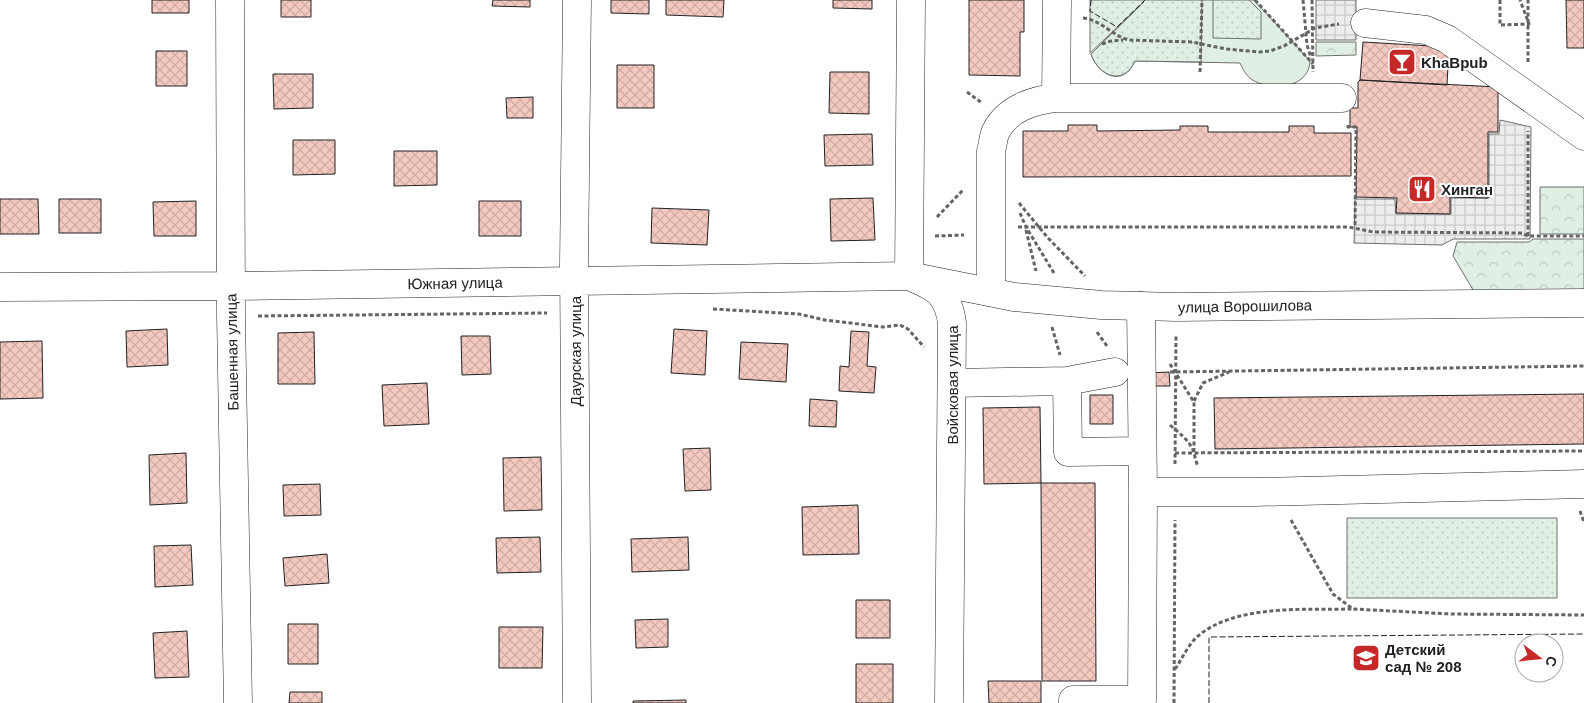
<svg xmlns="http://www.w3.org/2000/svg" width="1584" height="703" font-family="Arial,sans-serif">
  <defs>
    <pattern id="forest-crowns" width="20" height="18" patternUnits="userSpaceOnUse" patternTransform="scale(1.25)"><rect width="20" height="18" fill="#e0efe3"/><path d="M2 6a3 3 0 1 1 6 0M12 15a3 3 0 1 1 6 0" fill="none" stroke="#c0cdc2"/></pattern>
    <pattern id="park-dots" width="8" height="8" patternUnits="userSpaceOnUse" patternTransform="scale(1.25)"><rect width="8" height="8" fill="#e0efe3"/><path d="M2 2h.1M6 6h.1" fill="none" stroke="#c0cdc2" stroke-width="1.8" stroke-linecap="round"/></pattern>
    <pattern id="plaza-grid" width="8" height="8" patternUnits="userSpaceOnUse" patternTransform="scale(1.25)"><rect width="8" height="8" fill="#ededed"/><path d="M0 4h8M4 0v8" fill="none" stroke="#cbcbcb"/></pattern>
    <pattern id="building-cross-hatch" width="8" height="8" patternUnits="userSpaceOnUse" patternTransform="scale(1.25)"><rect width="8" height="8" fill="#f3c9c0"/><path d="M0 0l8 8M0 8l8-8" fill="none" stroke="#d0aca5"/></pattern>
  </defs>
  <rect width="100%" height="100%" fill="#fff"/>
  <path fill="#e0efe3" stroke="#6f6f6f" d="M1146,0H1254L1310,61C1309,89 1270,92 1251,79C1245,74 1243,69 1240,63L1135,61C1124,87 1099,77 1091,54Z"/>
  <path fill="url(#forest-crowns)" stroke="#6f6f6f" d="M1316,42H1356V55L1316,56Z
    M1540,187H1584V234H1540Z
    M1533,239H1584V300H1479L1453,256L1457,242H1529Z"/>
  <path fill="url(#park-dots)" stroke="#6f6f6f" d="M1090,0H1202L1201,62L1135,61C1124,86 1099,77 1091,54L1144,2L1090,53Z
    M1213,0H1249L1261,12V39L1213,38Z
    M1347,518H1557V598H1347Z"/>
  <path fill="url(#plaza-grid)" stroke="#6f6f6f" d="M1316,0H1356V40H1316Z
    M1500,120L1531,127L1530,239H1453L1442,245L1354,243L1355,199H1395L1396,214H1451V198H1489V134H1499Z"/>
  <path fill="url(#building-cross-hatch)" stroke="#222" d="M152,0H189V13H152Z
    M281,0H311V17H281Z
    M493,0H530V7L492,6Z
    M611,0H649V14L611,13Z
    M666,0H724L723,17L666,15Z
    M833,0H872V9L833,8Z
    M969,0H1024V32H1020V76L969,75Z
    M1566,0H1584V48H1567Z
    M1363,42L1449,47L1447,85L1360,80Z
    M156,51H187V86H156Z
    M617,65H654V108H617Z
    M830,72H869V114L829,113Z
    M273,74H313V108L274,109Z
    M1360,80L1498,87V132H1488V198L1450,197V214L1396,213L1397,198L1356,197L1357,127H1350V108H1358V82Z
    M533,97V118H507L506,98Z
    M1068,125H1097V131L1180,130V126H1208V132H1289V126H1314V133H1351V176L1023,177V131H1068Z
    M872,134L873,165L825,166L824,135Z
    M293,140H335V174L293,175Z
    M394,151H437V185L394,186Z
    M873,198L875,240L831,241L830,199Z
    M0,199H38L39,234H0Z
    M59,199H101V233H59Z
    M196,201V236H154L153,202Z
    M479,201H521V236H479Z
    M652,208L709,210L707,245L651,243Z
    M167,329L168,365L127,367L126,331Z
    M674,329L707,331L705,375L671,373Z
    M851,331L869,332L867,366L876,367L874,393L839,391L840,366L849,367Z
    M314,332L315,384H278V333Z
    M461,336H490L491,374L462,375Z
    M42,341L43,398L0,399V342Z
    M741,342L788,344L786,382L739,379Z
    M1169,372L1170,386H1148L1147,373Z
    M427,383L429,424L384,426L382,385Z
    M1584,394V444L1215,449L1214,398Z
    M1090,395H1113V424H1090Z
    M810,399L837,401L836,427L809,426Z
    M1040,407L1041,483L984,484L983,408Z
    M710,448L711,490L685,491L683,449Z
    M186,453L187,503L150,505L149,455Z
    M541,457L542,510L504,511L503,458Z
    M1041,483H1095L1096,681H1042Z
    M320,484L321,515L284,516L283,485Z
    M858,505L859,554L803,555L802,507Z
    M540,537L541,572L497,573L496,538Z
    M688,537L689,570L632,572L631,539Z
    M191,545L193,585L155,587L154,546Z
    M327,554L329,583L285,586L283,558Z
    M856,600H890V638H856Z
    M668,619V647L636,648L635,620Z
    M288,624H318V664H288Z
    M499,627H543L542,668H499Z
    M187,631L189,677L155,678L153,633Z
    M856,664H893V703H856Z
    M988,681H1041V703H989Z
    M290,692H322V703H289Z
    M686,700V703H633V701Z"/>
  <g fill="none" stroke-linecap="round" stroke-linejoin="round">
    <defs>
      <path id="minor" d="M230,0L231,316L238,703
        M911,0L909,276C936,287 948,293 952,323L949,703
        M1365,23L1426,30L1447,39L1584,136
        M1056,98H1342
        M0,287L231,286L909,276
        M991,292V151C993,145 993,137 996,131C1007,109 1033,100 1056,98L1057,0
        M1067,381L1115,372
        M952,383L1067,381L1068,452L1142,451
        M1143,492H1255L1584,484
        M577,703L574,265L577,0
        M1073,703V700H1142L1143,492L1141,306"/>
      <path id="major" d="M909,276L1014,297L1101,305L1177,307L1584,303"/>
    </defs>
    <use href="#minor" stroke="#222" stroke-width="29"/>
    <use href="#major" stroke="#222" stroke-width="29"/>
    <path stroke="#646464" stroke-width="3" stroke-dasharray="4 2.5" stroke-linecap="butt" d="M1255,0L1313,64
      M1303,0L1307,45L1311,58
      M1312,0L1313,72
      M1500,0V25L1529,24L1520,0
      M1083,18C1099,19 1112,35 1128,40L1192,42L1226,49L1260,52L1270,51L1284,46L1315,28L1339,24
      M1102,44L1111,41L1123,40
      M1528,62V0
      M1200,72L1202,0
      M967,92L982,103
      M1348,125V127H1356L1355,227
      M1019,203L1048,238L1085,276
      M1020,213L1026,227L1054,273
      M937,217L964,189
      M1018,227H1349L1373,232L1522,233L1528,236H1584
      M1026,230L1036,271
      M935,236L964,235
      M1528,236V131
      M713,309L799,314L825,320L883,327L900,325L908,329L924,347
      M258,316L547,313
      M1052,327L1060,355
      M1097,332L1107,346
      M1170,364L1194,402V451
      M1170,372L1584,366
      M1194,401L1203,383L1229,372
      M1170,425C1179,433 1188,439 1193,450C1195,455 1195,460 1198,466
      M1175,453L1584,451
      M1175,464L1176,335
      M1580,511L1584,522
      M1291,520L1333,594L1353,609L1451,614L1584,615
      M1175,669C1182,659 1188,645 1197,637C1234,604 1306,610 1352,609
      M1174,703L1175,520"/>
    <use href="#minor" stroke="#fff" stroke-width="28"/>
    <use href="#major" stroke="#fff" stroke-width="28"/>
    <path stroke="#222" stroke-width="1" stroke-dasharray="6 2.5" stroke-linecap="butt" d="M1091,0L1090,11L1117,27L1145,0
      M1209,703V637L1584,634"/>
  </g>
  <defs>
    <symbol id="bar-square" viewBox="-11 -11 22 22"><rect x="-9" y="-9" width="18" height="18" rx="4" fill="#c62828" stroke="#fff"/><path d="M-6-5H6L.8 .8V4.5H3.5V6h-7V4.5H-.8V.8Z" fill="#fff"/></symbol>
    <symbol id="restaurant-square" viewBox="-11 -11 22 22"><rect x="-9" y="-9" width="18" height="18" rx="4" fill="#c62828" stroke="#fff"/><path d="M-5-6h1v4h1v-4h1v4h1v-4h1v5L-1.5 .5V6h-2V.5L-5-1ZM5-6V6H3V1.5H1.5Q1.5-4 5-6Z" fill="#fff"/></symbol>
    <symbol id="school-square" viewBox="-11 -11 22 22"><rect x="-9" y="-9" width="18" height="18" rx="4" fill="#c62828" stroke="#fff"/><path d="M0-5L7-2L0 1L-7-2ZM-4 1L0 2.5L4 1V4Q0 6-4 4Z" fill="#fff"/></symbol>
  </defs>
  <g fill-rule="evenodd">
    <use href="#bar-square" x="1386" y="46" width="32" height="32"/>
    <use href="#restaurant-square" x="1406" y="173" width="32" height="32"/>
    <use href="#school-square" x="1350" y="642" width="32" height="32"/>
  </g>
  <g text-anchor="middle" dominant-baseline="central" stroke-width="4" stroke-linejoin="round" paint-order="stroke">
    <g font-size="15" font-weight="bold" fill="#222" stroke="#fff" text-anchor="start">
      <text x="1421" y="62">KhaBpub</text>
      <text x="1441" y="189">Хинган</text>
      <text x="1385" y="649">Детский<tspan x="1385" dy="17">сад № 208</tspan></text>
    </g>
    <g font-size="15" fill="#222" stroke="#fff">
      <text transform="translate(455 283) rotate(-1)">Южная улица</text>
      <text transform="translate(1245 306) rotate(-1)">улица Ворошилова</text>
      <text transform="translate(575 351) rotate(-90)">Даурская улица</text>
      <text transform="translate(232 352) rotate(-91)">Башенная улица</text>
      <text transform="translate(952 385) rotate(-90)">Войсковая улица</text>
    </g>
  </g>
  <g transform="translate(1539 658) rotate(106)"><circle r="24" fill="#ffffff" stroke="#a7a7a7"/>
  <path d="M0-4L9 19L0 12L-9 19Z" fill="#c62828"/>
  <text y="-8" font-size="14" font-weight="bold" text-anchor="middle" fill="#222222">С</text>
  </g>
</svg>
